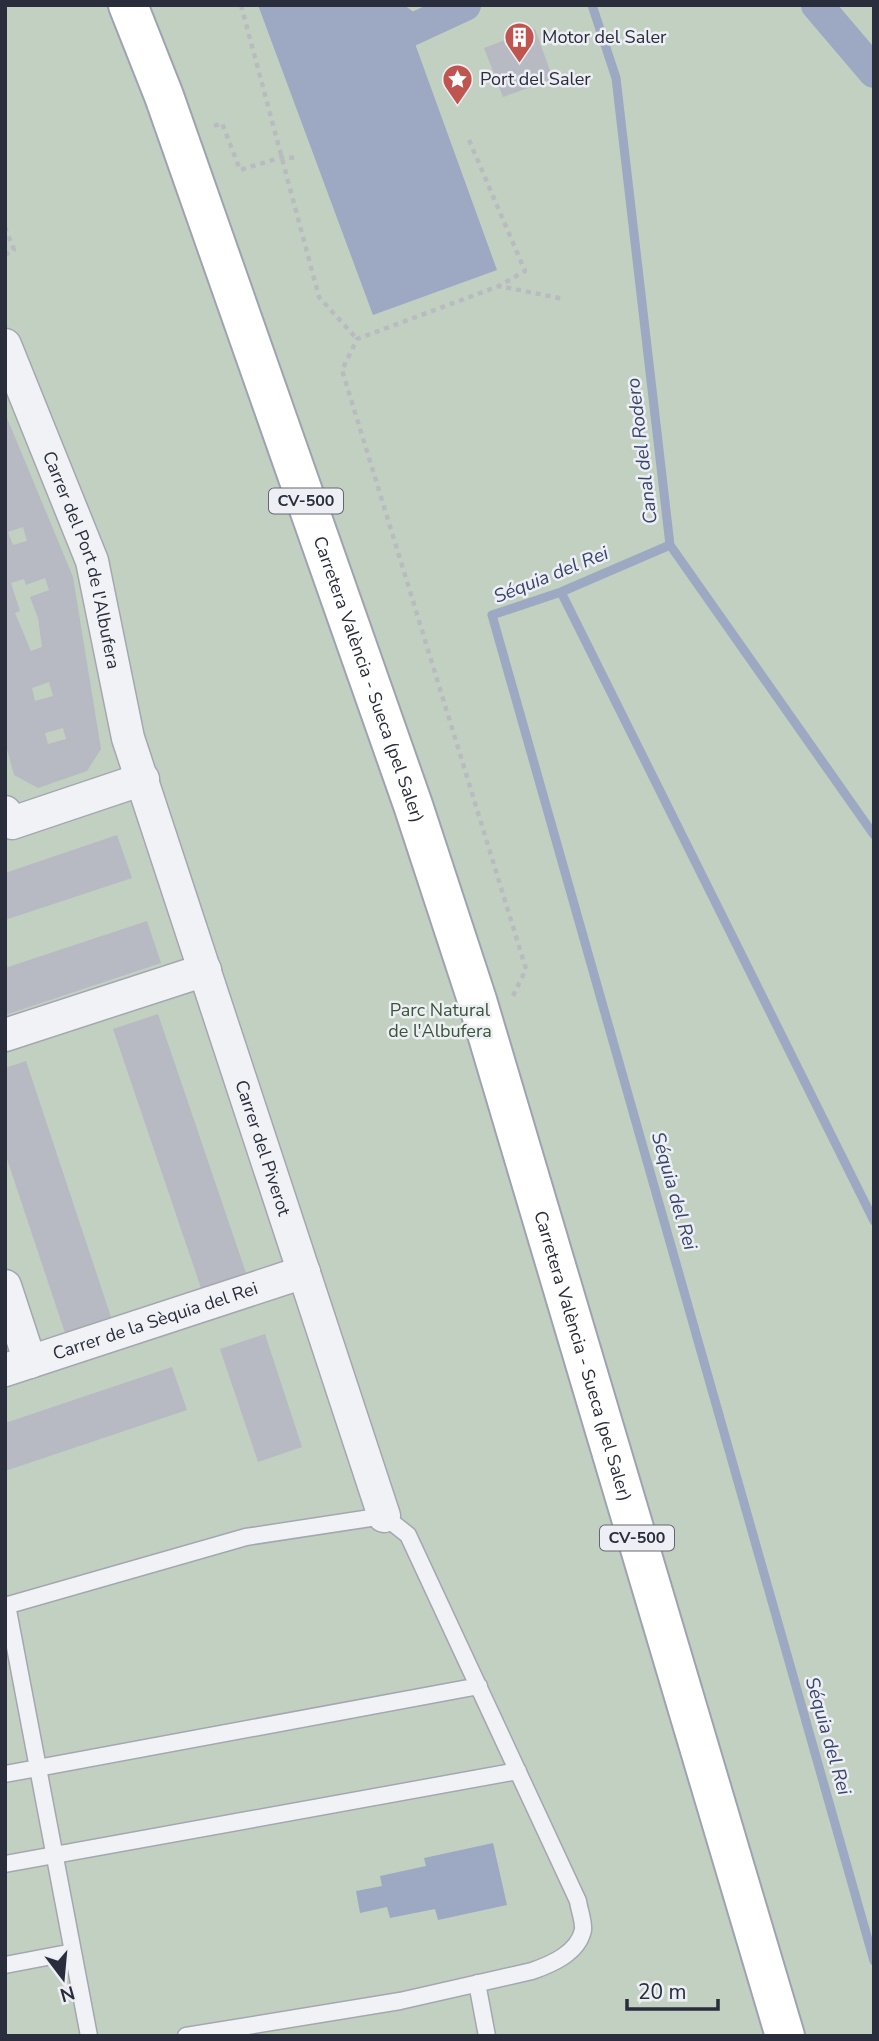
<svg xmlns="http://www.w3.org/2000/svg" width="879" height="2041" font-family="'Nunito Sans',sans-serif">
  <rect width="100%" height="100%" fill="#dfe0e7"/>
  <path fill="#c2d0c1" d="M5,5H874V2036H5Z"/>
  <path fill="#9da8c3" d="M258,5H401L497,270L373,315Z
    M493,1843L507,1905L438,1920L435,1909L390,1918L387,1907L360,1913L356,1891L382,1886L380,1876L426,1866L424,1858Z"/>
  <g fill="none" stroke-linecap="round" stroke-linejoin="round">
    <path stroke="#9da8c3" stroke-width="9" d="M592,5L616,78L670,545L874,835
      M670,545L561,592L492,615L874,1961
      M561,592L874,1221"/>
    <path stroke="#9da8c3" stroke-width="32" d="M377,5L411,30L465,5
      M817,5L874,72"/>
  </g>
  <path fill="#b7b9c3" fill-rule="evenodd" d="M535,29L553,79L503,97L484,48Z
    M5,413L73,577L101,749L87,771L38,788L14,775L5,742ZM23,527L27,541L13,545L8,532ZM45,578L49,590L30,597L38,618L42,647L31,651L15,613L20,611L11,583L24,579L26,585ZM49,682L53,696L35,701L32,688ZM63,728L66,739L48,744L45,733Z
    M117,835L132,878L5,920V873Z
    M147,921L161,963L5,1015V968Z
    M158,1014L246,1273L201,1288L113,1029Z
    M26,1061L111,1317L65,1333L5,1153V1068Z
    M265,1334L302,1447L258,1462L220,1349Z
    M172,1367L187,1410L5,1471V1423Z"/>
  <g fill="none" stroke-linecap="round" stroke-linejoin="round">
    <defs>
      <path id="service" d="M7,1605L89,2036
        M5,1606L246,1537L384,1516L408,1535L578,1901C579,1909 584,1922 583,1930C578,1953 552,1964 532,1971L400,2001L186,2036
        M5,1774L479,1686
        M5,1864L518,1771
        M5,1965L73,1952
        M477,1983L487,2036"/>
      <g id="minor">
        <path id="s1" d="M5,345L92,561L128,738L384,1516"/>
        <path d="M5,812L12,823L143,779"/>
        <path d="M5,1035L205,970"/>
        <path d="M5,1286L30,1362"/>
        <path id="s2" d="M5,1370L304,1272"/>
      </g>
      <g id="primary">
        <path id="s3" d="M128,5L164,96L413,805L477,1000L785,2036"/>
      </g>
    </defs>
    <use href="#service" stroke="#a5a7b0" stroke-width="19"/>
    <use href="#minor" stroke="#a5a7b0" stroke-width="35"/>
    <use href="#primary" stroke="#9fa3b1" stroke-width="42"/>
    <path stroke="#b9bbc1" stroke-width="4.5" stroke-dasharray="5 5" stroke-linecap="butt" d="M241,5L319,297L357,339
      M214,126L222,123L240,170L282,157L296,158
      M469,140L525,271L499,286
      M5,227L14,250L5,255
      M513,996L526,969L342,370L357,339L499,286L564,299"/>
    <use href="#service" stroke="#f1f2f5" stroke-width="16"/>
    <use href="#minor" stroke="#f1f2f5" stroke-width="32"/>
    <use href="#primary" stroke="#fff" stroke-width="38"/>
  </g>
  <defs>
    <symbol id="building-pin" viewBox="-11 -11 22 30"><path d="M0 17L-7.5 6A9.5 9.5 0 1 1 7.5 6Z" fill="#c05550" stroke="#eeeff4"/><path d="M-4-6H4V6H1V3H-1V6H-4ZM-2.5-4.3h1.7v1.8h-1.7ZM.8-4.3h1.7v1.8H.8ZM-2.5-1h1.7V.8h-1.7ZM.8-1h1.7V.8H.8Z" fill="#fff"/></symbol>
    <symbol id="sight-pin" viewBox="-11 -11 22 30"><path d="M0 17L-7.5 6A9.5 9.5 0 1 1 7.5 6Z" fill="#c05550" stroke="#eeeff4"/><path d="M0-6L1.8-2.2L6-1.7L2.9 1.2L3.7 5.4L0 3.3L-3.7 5.4L-2.9 1.2L-6-1.7L-1.8-2.2Z" fill="#fff"/></symbol>
  </defs>
  <g fill-rule="evenodd">
    <use href="#building-pin" x="502" y="20" width="35" height="47"/>
    <use href="#sight-pin" x="440" y="62" width="35" height="47"/>
  </g>
  <g text-anchor="middle" dominant-baseline="central" stroke-width="5" stroke-linejoin="round" paint-order="stroke">
    <g fill="#eeeff4" stroke="#646773" stroke-width="2">
      <rect x="269" y="488.5" width="74" height="25" rx="5"/>
      <rect x="600" y="1525.5" width="74" height="25" rx="5"/>
    </g>
    <g font-size="16" font-weight="bold" fill="#292d3c">
      <text x="306" y="501">CV-500</text>
      <text x="637" y="1538">CV-500</text>
    </g>
    <g font-size="18" fill="#292d3c" stroke="#eeeff4" text-anchor="start">
      <text x="542" y="37">Motor del Saler</text>
      <text x="480" y="79">Port del Saler</text>
    </g>
    <g font-size="18" fill="#292d3c" stroke="#eeeff4">
      <text stroke="none"><textPath href="#s1" startOffset="229">Carrer del Port de l'Albufera</textPath></text>
      <text stroke="none"><textPath href="#s3" startOffset="716">Carretera València - Sueca (pel Saler)</textPath></text>
      <text stroke="none"><textPath href="#s1" startOffset="845">Carrer del Piverot</textPath></text>
      <text stroke="none"><textPath href="#s2" startOffset="158">Carrer de la Sèquia del Rei</textPath></text>
      <text stroke="none"><textPath href="#s3" startOffset="1426">Carretera València - Sueca (pel Saler)</textPath></text>
    </g>
    <g font-size="18" fill="#385638" stroke="#eeeff4">
      <text x="440" y="1010">Parc Natural<tspan x="440" dy="21">de l'Albufera</tspan></text>
    </g>
    <g font-size="19" font-style="italic" fill="#38456c" stroke="#eeeff4">
      <text transform="translate(642 451) rotate(-97)">Canal del Rodero</text>
      <text transform="translate(551 575) rotate(-22)">Séquia del Rei</text>
      <text transform="translate(674 1191) rotate(74)">Séquia del Rei</text>
      <text transform="translate(828 1736) rotate(74)">Séquia del Rei</text>
    </g>
  </g>
  <rect width="879" height="2041" fill="none" stroke="#292d3c" stroke-width="14"/>
  <g transform="translate(63 1978) rotate(164)" stroke="#eeeff4" stroke-width="5" paint-order="stroke">
  <path d="M0-5L12 26L0 18L-12 26Z" fill="#292d3c"/>
  <text y="-10" font-size="19" font-weight="bold" text-anchor="middle" fill="#292d3c">N</text>
  </g>
  <path d="M627 1999v10h91v-10" fill="none" stroke="#292d3c" stroke-width="3.5"/>
  <text x="638" y="1999" font-size="21" fill="#292d3c" stroke="#eeeff4" stroke-width="5" paint-order="stroke">20 m</text>
</svg>
